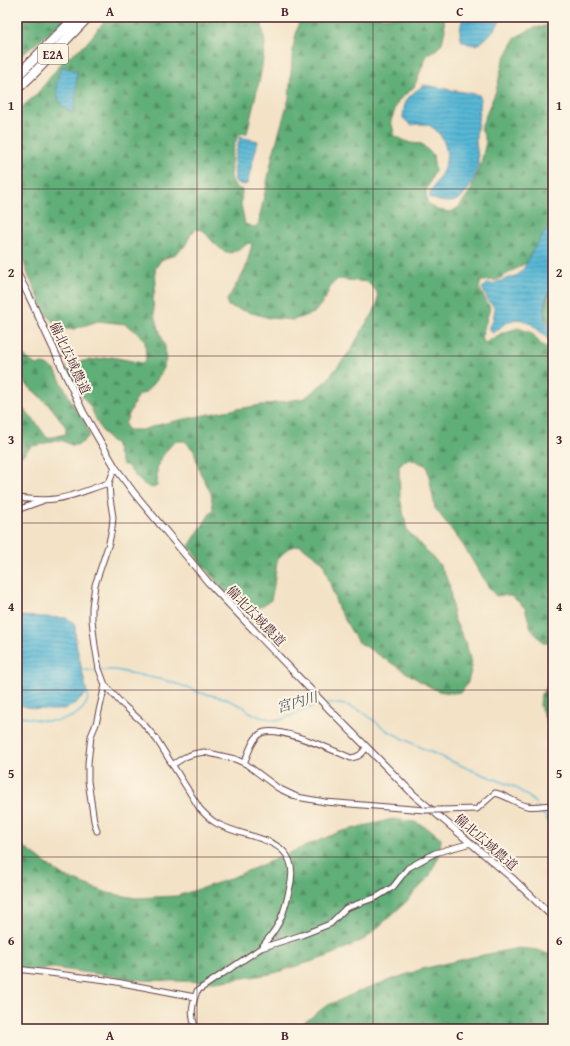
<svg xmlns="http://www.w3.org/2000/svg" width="570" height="1046" font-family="'Gentium Book Plus','Noto Serif JP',serif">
  <defs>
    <pattern id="forest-firs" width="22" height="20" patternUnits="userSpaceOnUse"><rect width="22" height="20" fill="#60ae78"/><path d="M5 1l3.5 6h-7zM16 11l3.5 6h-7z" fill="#518d63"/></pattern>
    <pattern id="water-rules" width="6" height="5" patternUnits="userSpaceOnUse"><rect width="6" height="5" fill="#57b8d6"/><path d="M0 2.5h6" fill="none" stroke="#4a95ae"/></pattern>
  </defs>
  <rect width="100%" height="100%" fill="#fcf5e5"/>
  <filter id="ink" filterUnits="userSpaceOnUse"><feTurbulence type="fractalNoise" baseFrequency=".025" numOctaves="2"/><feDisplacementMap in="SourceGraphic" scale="8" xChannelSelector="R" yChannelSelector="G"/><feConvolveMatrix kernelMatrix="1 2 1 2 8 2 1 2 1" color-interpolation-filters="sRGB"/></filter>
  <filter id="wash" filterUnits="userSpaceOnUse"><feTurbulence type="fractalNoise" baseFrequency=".012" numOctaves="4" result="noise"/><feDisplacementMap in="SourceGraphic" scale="16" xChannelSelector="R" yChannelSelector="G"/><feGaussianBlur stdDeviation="0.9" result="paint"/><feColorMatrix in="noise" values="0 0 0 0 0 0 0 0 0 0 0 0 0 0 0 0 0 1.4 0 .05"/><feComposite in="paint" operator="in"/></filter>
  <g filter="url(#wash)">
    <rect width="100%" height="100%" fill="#f3e2c6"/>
    <path fill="url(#forest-firs)" stroke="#556652" fill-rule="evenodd" d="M17,17H69L17,59Z
      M108,17H261L265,44L261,73L247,133L239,134C232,146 223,186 242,190L241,204L245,224L254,227L258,225L273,154L289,98L293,48L300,17H446L444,20L445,30L442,43L436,50L427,55L414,87L398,101L391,121L395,136L410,143L422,144L433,155L435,170L426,191L427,202L437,210L451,212L459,207L471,190L481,163L486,142L481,127L496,91L503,61L516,37L533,28L553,25V215L531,260L497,280L481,281L479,288L490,308L481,338L485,343L502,333L518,328L532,333L542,346L551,347L553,345V643H544L531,629L525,608L513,597L503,595L496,596L487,585L463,545L435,508L427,466L409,458L399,466L400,497L407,530L439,564L449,582L454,619L466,643L472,667L468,682L462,692L452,693L438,691L418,680L357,641L338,608L323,562L300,545L288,548L277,561L274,585L271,600L262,606L253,610L242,608L223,589L200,562L189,546L213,509L211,493L200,472L194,451L185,441H175C168,448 157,461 157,472C157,477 158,480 157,486L153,488C142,486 133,474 127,465H123L119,456L117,448L115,443L108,439L100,428L91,408L76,387L67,368L76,362L91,360L112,357L142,363L146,360L145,341L137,332L125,324L98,321L74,329H62L51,320L43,307L29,277L17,245V111L36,95L64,60L85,45ZM196,229L203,230L212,241L223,251L231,253C237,249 243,248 248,243L252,244L245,270L227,300L228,306L269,318L293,320L314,313L325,299L331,285L338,279L367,282L377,292L378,301L373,314L365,325L351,350L327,380L305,398L219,412L161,424L142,430H128L125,424L137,396L146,392L160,375L166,360L165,347L154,314L153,299L156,283L155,269L161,260L174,255L185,246L191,234Z
      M553,287V330L545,317L546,300Z
      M23,354L30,361L36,365L44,364L55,370L77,412L84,420L89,434L88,437L83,442L76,445H71L63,441L55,440L43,444L32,446L17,460V404C29,413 39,426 47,438L66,434V427L51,407L26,384L17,372V355Z
      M553,681V736L540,706L541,694Z
      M393,819L415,822L431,830L441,838L440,854L429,877L406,902L365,939L326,957L271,974L216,982L140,980L53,968L17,973V842L63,876L108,893L136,898L177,896L224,881L339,832Z
      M519,948L538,950L553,956V1022L550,1029H296L326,1006L367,988L422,969L473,957Z"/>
    <path fill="url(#water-rules)" stroke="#506c80" d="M463,17H503C498,25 485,43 475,45C471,45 466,43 462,41C458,33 461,26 463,17Z
      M62,67L77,71L76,95L74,112C68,112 64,108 61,104C54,92 56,79 62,67Z
      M424,85L479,95L481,99C480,112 477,124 476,136C475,145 479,155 478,164C476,178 465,203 448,202C442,202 436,200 430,198V192C434,185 442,175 444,168C450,154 445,136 432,127C427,123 417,124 411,125L403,118C404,98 409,96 424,85Z
      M240,137L258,141L247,184L244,185L237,183L235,181L234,161Z
      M551,223H553L552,227H553V285L546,298L544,310L545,320L553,333L552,338L549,340C538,330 525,313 508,322C502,324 499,330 493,333L489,330V326L493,321L495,308L488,300L482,288L486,284H492L518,275L524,268L534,248Z
      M17,616L66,618L74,623L75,627L76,643L87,693C81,699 74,705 67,708C55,713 28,708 17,704Z"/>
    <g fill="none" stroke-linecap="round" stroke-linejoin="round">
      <path stroke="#57b8d6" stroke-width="1.5" d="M80,670H115L164,680L186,687L201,693L224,698L235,703L244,707L248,711L260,717L275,720H281L313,706L322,704
        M326,704L331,703L346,705L363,712L386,730L426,750L469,769L515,787L529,797L536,804
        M17,715C37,721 62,726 79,712C85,707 89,701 88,693L85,692
        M538,807L553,828"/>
    </g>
  </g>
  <g filter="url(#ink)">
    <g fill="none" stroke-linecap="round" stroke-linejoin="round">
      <defs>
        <path id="minor" d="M115,467L109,483L110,498L113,517L112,528L109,543L95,585L92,607V620L95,646L99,669L105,685L121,703L142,722L157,740L200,809C205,814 209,819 216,823C249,842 305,834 289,891C287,900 285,909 281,918C277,929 268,939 261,948
          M17,498C30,499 42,501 55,499C74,497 91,488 109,483
          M17,510L42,501
          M244,763C248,755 252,739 260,734C275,723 334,751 351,758C359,757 362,754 366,748
          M172,765L185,757L193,754L204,752L235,759L246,764L278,788L297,797L325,802L425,810
          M442,810L477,809L495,793C506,795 516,804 527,806C535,808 545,805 553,805
          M97,831L94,821L88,781V763L91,736L96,724L105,685
          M17,969L106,980L195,997
          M196,1029C190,1014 192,1006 197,991L261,948L302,935L330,924L346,908L377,897L393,887L408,868L435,853L471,843"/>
        <path id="tertiary" d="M17,273L29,296L83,412L115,467L134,493L208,582L329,709L414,795L512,878L553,917"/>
        <path id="motorway" d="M17,76L76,17
          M17,89L35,72L88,17"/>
      </defs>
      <use href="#minor" stroke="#633c42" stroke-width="7"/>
      <use href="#tertiary" stroke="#633c42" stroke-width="8"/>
      <use href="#motorway" stroke="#633c42" stroke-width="11"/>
      <use href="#minor" stroke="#fff" stroke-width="5"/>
      <use href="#tertiary" stroke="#fff" stroke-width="6"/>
      <use href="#motorway" stroke="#fff" stroke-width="9"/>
      <defs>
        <path id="minor-bridge" d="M425,810H442"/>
      </defs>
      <use href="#minor-bridge" stroke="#633c42" stroke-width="7" stroke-linecap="butt"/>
      <use href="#minor-bridge" stroke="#fff" stroke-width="5"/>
    </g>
  </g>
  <path fill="none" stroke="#4a1f2b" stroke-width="1" stroke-opacity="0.55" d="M197,17V1029M373,17V1029M17,189H553M17,356H553M17,523H553M17,690H553M17,857H553"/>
  <g text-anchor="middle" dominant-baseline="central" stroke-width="4" stroke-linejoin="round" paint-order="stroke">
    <rect fill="#fcf5e5" stroke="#7f5f63" stroke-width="1" x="38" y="44" width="30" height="20" rx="3"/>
    <g font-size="12" font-weight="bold" fill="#4a1f2b">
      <text x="53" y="54">E2A</text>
    </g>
    <g font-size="13" fill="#4a1f2b" stroke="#fcf5e5">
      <text transform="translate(70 358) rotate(65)">備北広域農道</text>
      <text transform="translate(256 616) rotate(46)">備北広域農道</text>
      <text transform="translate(486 842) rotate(41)">備北広域農道</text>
    </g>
    <g font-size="14" font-style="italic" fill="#4f5567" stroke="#fcf5e5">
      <text transform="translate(297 702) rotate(-16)">宮内川</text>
    </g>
  </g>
  <rect width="570" height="1046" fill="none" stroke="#fcf5e5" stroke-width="44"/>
  <rect x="22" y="22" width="526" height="1002" fill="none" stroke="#4a1f2b" stroke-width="1.5"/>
  <g font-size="13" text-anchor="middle" font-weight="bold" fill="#4a1f2b">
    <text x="110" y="16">A</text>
    <text x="285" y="16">B</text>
    <text x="460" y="16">C</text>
    <text x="11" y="110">1</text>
    <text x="559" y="110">1</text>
    <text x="11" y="277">2</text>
    <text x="559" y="277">2</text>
    <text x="11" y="444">3</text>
    <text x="559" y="444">3</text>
    <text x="11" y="611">4</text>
    <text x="559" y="611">4</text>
    <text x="11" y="778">5</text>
    <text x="559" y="778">5</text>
    <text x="11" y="945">6</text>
    <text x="559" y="945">6</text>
    <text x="110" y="1040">A</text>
    <text x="285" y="1040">B</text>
    <text x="460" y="1040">C</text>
  </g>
</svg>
